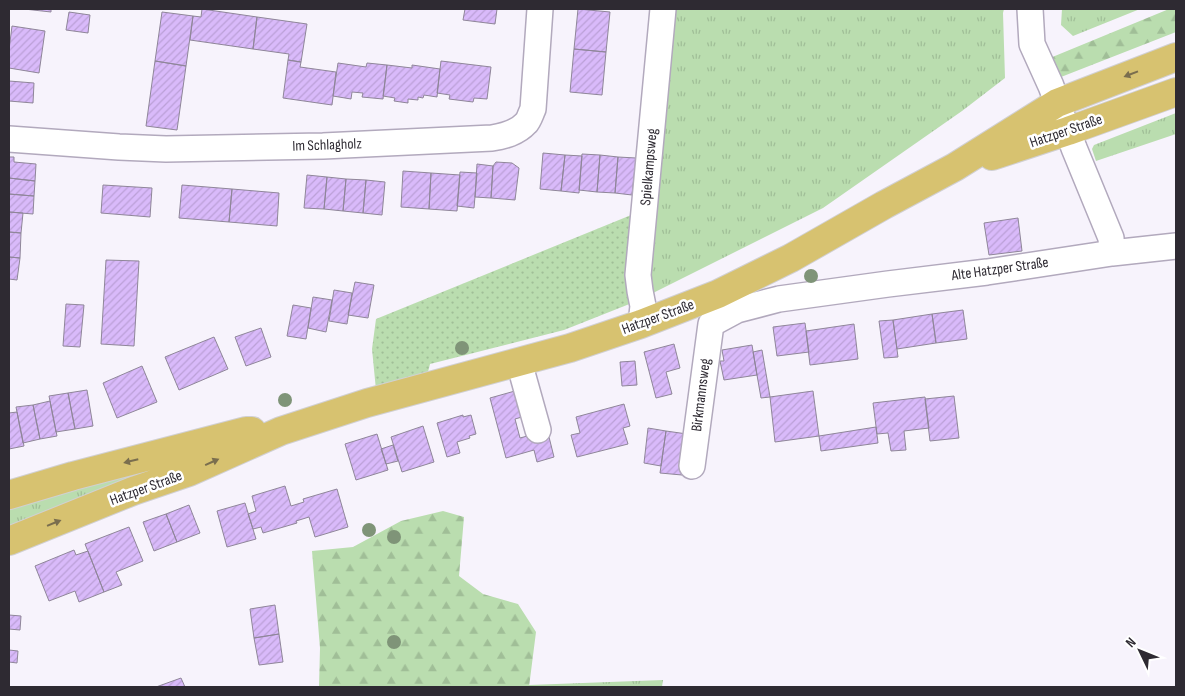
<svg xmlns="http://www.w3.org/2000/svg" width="1185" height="696" font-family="'Sofia Sans Condensed',sans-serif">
  <defs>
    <pattern id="grass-tufts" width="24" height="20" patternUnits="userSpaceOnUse" patternTransform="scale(1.25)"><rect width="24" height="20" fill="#baddaf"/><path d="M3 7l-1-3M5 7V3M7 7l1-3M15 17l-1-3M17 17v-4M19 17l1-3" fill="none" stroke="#a0be97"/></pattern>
    <pattern id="forest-firs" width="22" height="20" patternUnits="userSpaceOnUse" patternTransform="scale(1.25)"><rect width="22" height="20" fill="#baddaf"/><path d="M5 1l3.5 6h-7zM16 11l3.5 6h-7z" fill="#a0be97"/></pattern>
    <pattern id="park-dots" width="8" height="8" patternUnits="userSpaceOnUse" patternTransform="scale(1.25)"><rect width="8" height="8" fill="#baddaf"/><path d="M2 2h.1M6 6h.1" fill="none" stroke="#a0be97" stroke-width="1.8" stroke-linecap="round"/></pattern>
    <pattern id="building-hatch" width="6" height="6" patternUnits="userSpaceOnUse" patternTransform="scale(1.25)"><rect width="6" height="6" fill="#d9bafa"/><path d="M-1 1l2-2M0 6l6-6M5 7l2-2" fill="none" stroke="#bba0d7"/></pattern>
  </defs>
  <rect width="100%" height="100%" fill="#f7f3fc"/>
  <path fill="url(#grass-tufts)" d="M667,9H1004L1003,13L1005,78L962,111L823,208L651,294L645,273Z
    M1062,9H1140L1073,36L1061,25Z
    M1176,113V134L1096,161L1092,149L1094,145Z
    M200,450L9,531V508L62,489Z
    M663,680L662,687H529V685Z"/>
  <path fill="url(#forest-firs)" d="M1169,9H1176V32L1061,77L1050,58Z
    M443,511L464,517L459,576L483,594L518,604L536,632L529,687H319L320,648L312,551L353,547L401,521Z"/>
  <path fill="url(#park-dots)" d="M641,211L632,303L564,330L430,364L427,376L376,390L372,349L376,319Z"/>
  <path fill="url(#building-hatch)" stroke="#8f8699" d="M24,9H51V12Z
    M202,9L257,17L253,49L190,40L193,16L201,17Z
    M465,9H497L495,24L463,20Z
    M578,9L610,12L606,52L574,49Z
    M69,12L90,15L88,33L66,30Z
    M162,12L193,16L186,66L155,61Z
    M257,17L307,24L301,62L288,60L289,54L253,49Z
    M12,26L45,31L39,73L9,68V50Z
    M574,49L606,52L602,95L570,92Z
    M288,60L301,62L300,67L336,72L332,105L283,98Z
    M155,61L186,66L177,130L146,126Z
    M441,61L491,67L487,99L474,98L473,102L449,99L450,95L437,93Z
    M338,63L366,67L367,63L387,65L383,99L362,97L363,93L352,92L351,99L333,96Z
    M387,65L412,68V65L440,69L437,97L424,95L423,98L418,97V100L408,99V103L394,101L395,98L383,96Z
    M9,81L34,83L33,103L9,101Z
    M543,153L565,155L561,191L540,189Z
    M582,154L600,155L597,192L579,190Z
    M565,155L582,156L579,193L561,191Z
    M600,155L618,157L615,193L597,192Z
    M9,157H14V162L36,164L35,181L9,178Z
    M618,157L636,158L632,195L615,193Z
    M496,162L512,163L519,168L515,200L491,198L493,166Z
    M477,164L493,166L491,198L475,197Z
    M403,171L431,173L429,209L401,207Z
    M460,172L477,173L474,208L457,206Z
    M431,173L460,175L457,211L429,209Z
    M307,175L327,177L324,209L304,208Z
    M327,177L346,179L343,211L324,209Z
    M9,178L35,181L34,196L9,194Z
    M346,179L366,180L363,213L343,211Z
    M366,180L385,182L382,215L363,213Z
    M103,185L152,188L150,217L101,213Z
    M182,185L232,189L229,222L179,218Z
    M232,189L279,193L277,226L229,222Z
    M9,194L34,196L33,214L9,212Z
    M9,212L23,213L21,233L9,232Z
    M1018,218L1022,251L989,255L984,223Z
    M9,232L21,233L20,258L9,257Z
    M9,257L20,258L17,280L9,279Z
    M106,260L139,261L134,346L101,344Z
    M355,282L374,285L368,318L348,315Z
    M334,290L352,293L347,324L329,321Z
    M313,297L332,300L326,332L308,328Z
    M66,304L84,305L80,347L63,346Z
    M293,305L311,308L306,339L287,336Z
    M963,310L967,339L936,343L932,314Z
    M932,314L936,343L897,349L893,320Z
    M893,320L898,357L884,358L879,321Z
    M805,323L809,352L777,356L773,327Z
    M854,324L858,359L810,365L806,331Z
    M261,328L271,357L246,366L235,337Z
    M214,337L228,369L179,390L165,357Z
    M674,344L680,368L666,372L672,394L656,398L644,352Z
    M752,345L757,375L724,380L720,361H724L722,350Z
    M762,350L770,397L761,398L753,352Z
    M635,361L637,385L622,386L620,362Z
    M142,366L157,402L117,418L103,383Z
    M522,389L529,415L515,419L520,438L531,435L532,441L549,437L554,457L537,462L534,450L506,458L490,398Z
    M87,390L93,426L75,429L68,393Z
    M813,391L819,436L775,442L770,397Z
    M68,393L75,429L56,432L49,396Z
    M954,396L959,438L930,441L925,399Z
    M925,397L929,428L904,431L906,450L891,451L888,433L877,434L873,403Z
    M50,401L57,436L40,439L33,405Z
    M624,404L630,426L623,428L628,444L577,457L571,435L580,433L576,417Z
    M33,405L40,439L23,443L16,407Z
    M17,412L24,446L9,449V413Z
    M463,415V417L471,415L476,434L469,436L470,438L457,442L460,453L447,457L437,423Z
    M423,426L434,462L402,472L391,437Z
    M876,427L878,443L821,451L819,436Z
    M648,428L666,431L661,466L644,463Z
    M666,431L687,434L682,475L660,473Z
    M377,434L388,470L356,480L345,444Z
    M393,445L398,461L386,464L381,449Z
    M285,486L291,506L304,502L303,499L337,489L348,527L315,537L309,517L296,521L297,523L263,533L261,527L253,529L248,514L256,511L252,496Z
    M245,503L256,539L227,547L217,511Z
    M189,505L200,533L177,542L166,514Z
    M166,514L177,542L154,551L143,522Z
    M129,527L143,561L116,572L122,585L104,592L85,544Z
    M74,550L76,555L88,551L104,592L79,602L75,591L49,601L35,566Z
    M275,605L279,634L254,638L250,609Z
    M9,615L21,616L20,630L9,629Z
    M279,634L283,662L259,665L254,638Z
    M9,650L18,651L17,663L9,662Z
    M181,678L185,687H156Z"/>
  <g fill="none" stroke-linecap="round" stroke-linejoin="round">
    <defs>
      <path id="minor" d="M1030,9L1032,44L1051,86L1074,148L1111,238L1112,253
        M9,139L119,147L166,149L323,146L492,138C504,136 517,133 526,123C529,120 531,113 533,109L540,9
        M641,324L643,306L640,291L638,275L663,9
        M519,362L538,430
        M692,466L711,324L737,310L779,299L888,284L987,272L1112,253L1176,246"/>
      <path id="major" d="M992,156L1068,131L1176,92
        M9,495L73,476L246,431H252
        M9,541L133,491L189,472L281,431L367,403L570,348L641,324L718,294L791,258L884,205L955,167L1057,103L1176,57"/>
    </defs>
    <use href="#minor" stroke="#b2a9bd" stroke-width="28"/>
    <use href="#major" stroke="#d1d0d2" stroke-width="30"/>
    <use href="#minor" stroke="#fff" stroke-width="25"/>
    <use href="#major" stroke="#d7c270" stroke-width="28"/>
  </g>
  <g fill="#7f9478">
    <circle cx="811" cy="276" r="7"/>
    <circle cx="462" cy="348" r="7"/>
    <circle cx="285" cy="400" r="7"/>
    <circle cx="369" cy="530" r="7"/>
    <circle cx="394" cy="537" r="7"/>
    <circle cx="394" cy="642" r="7"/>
  </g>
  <defs><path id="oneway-solid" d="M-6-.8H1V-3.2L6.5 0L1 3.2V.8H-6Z" transform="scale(1.25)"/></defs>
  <g fill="#7a6e4e">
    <use href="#oneway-solid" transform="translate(1131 74) rotate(159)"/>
    <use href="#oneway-solid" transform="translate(131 461) rotate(166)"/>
    <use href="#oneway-solid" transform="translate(212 462) rotate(-24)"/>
    <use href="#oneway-solid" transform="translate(54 523) rotate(-22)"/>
  </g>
  <g text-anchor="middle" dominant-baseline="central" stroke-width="5" stroke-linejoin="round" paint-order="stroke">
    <g font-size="15" fill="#2e2a32" stroke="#fff">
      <text transform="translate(1066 131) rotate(-19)">Hatzper Straße</text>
      <text transform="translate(327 145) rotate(-2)">Im Schlagholz</text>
      <text transform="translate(649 167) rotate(-85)">Spielkampsweg</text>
      <text transform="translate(1000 269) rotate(-8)">Alte Hatzper Straße</text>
      <text transform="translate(658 317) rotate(-20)">Hatzper Straße</text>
      <text transform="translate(701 395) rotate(-83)">Birkmannsweg</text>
      <text transform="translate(146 488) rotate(-20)">Hatzper Straße</text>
    </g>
  </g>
  <rect width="1185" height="696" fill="none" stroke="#2e2a32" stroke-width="20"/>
  <g transform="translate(1140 651) rotate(313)" stroke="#ffffff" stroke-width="4" paint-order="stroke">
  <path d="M0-4L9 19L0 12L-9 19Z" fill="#2e2a32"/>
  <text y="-8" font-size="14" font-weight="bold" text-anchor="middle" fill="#2e2a32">N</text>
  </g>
</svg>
